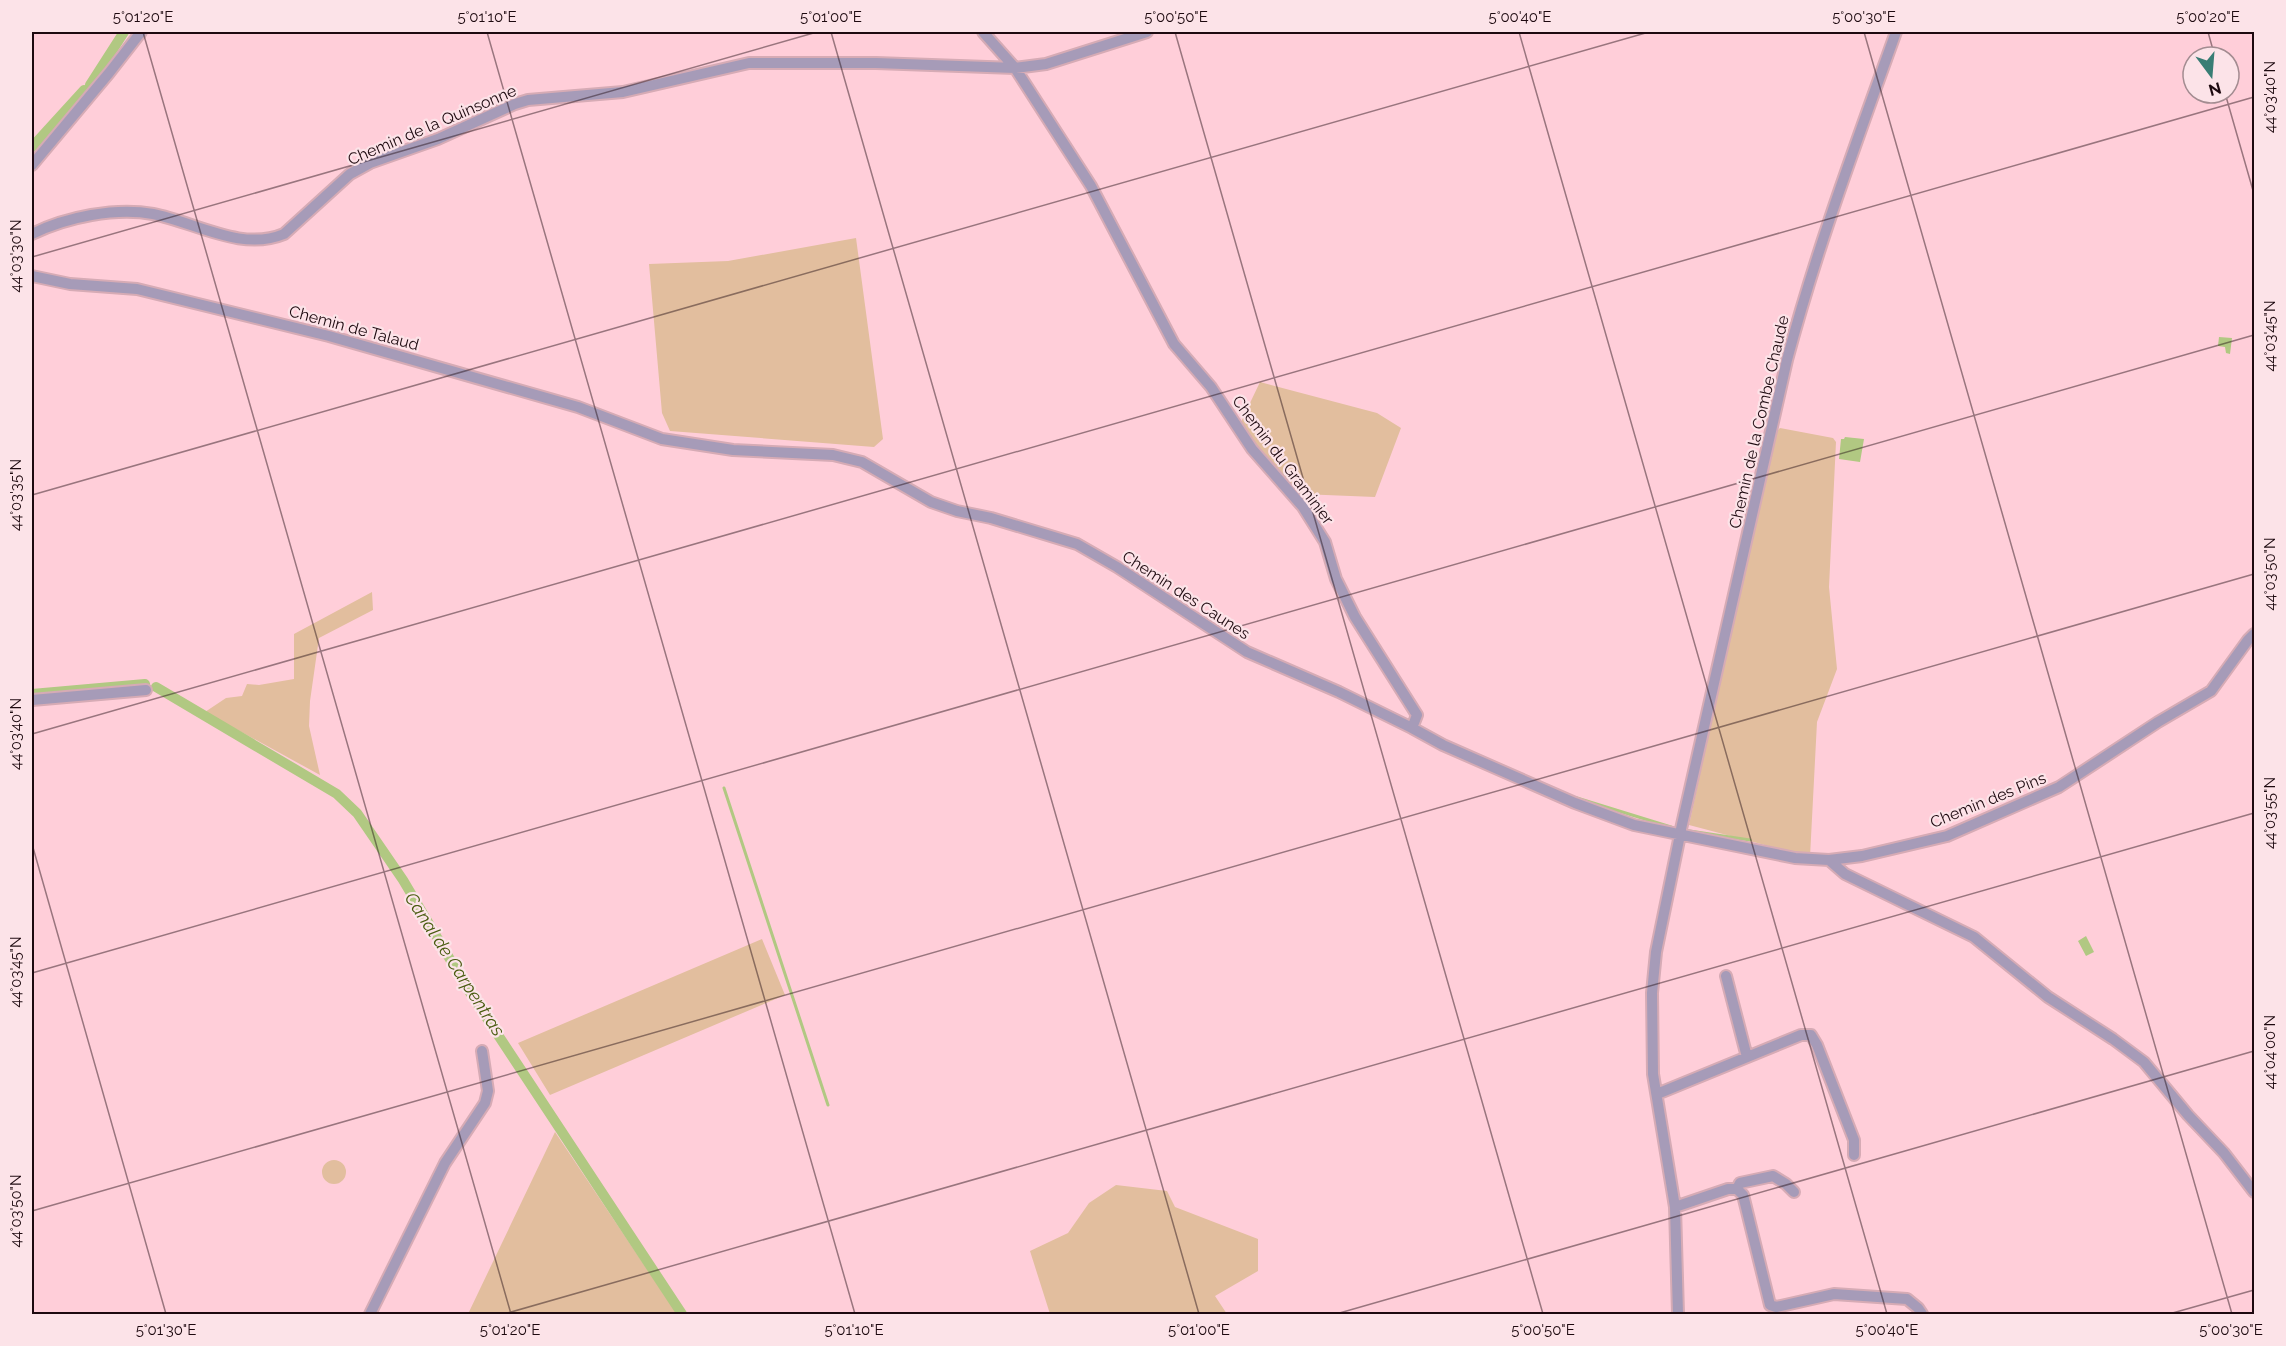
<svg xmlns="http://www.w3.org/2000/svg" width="2286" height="1346" font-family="Raleway,sans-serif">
  <rect width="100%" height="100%" fill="#ffced9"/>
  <path fill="#e2be9e" d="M856,238L883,439L874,447L670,431L662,413L649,264L728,261Z
    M1260,382L1377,413L1401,428L1375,497L1301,494L1256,448L1240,424Z
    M1780,428L1833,438L1836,442L1829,587L1837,669L1817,722L1810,857L1689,825L1773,435Z
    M372,592L373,610L319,638L310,701L309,726L320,775L205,712L226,698L242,696L247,684L259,685L294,679V634Z
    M762,939L785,995L550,1095L518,1043Z
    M555,1132L677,1314H468Z
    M322 1172a12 12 0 1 1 24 0a12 12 0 1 1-24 0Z
    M1116,1185L1167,1191L1175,1207L1258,1239V1271L1215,1296L1227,1314H1050L1030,1251L1068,1233L1089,1203Z"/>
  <path fill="#b1c882" d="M2219,337L2232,338L2230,354L2226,353L2225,347L2218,346Z
    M1845,437L1864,439L1860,462L1839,459L1841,439H1844Z
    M2086,936L2094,952L2086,956L2078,941Z"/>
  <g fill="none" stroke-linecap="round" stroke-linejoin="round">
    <path stroke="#b1c882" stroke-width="3" d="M724,788L828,1105
      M1577,798L1671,827
      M1683,830L1750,840"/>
    <path stroke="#b1c882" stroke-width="10" d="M90,85L124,32
      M32,147L84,90
      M156,687L337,794L357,813L403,880L467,988L682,1314
      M32,694L145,684"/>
    <defs>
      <path id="minor" d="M983,32L1015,68L1091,186L1174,344L1211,387L1252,449L1303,507L1325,542L1336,579L1355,617L1417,715L1412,728
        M32,165L109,73L141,32
        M32,234C66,217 116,207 153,214C195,222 241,252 284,234L350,174L370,163L438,139L515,104L528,100L623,92L749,63H876L1015,68L1046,64L1147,32
        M32,276L70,284L137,289L329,336L578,407L662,439L733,450L833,455L862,462L931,502L957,511L991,518L1077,544L1117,567L1247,652L1339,692L1412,728L1443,745L1575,803L1634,825L1795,858L1829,860L1862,856L1947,836L2059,787L2158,722L2211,691L2248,640L2254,634
        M32,700L146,690
        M1681,829L1787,360C1817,247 1857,141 1896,32
        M1829,860L1845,874L1974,937L2048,997L2113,1039L2144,1062L2188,1115L2224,1153L2254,1192
        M1726,976L1747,1057
        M1657,1094L1801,1035H1811L1817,1045L1854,1140V1155
        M1737,1189L1740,1183L1773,1176L1786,1184L1794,1192
        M1675,1207L1728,1189H1737L1743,1195L1770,1305L1776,1307L1834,1294L1907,1299L1918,1308L1922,1314
        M370,1314L445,1163L485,1103L488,1091L482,1051
        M1678,1314L1675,1207L1653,1074L1652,993L1656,952L1681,830"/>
    </defs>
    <use href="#minor" stroke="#d6abb5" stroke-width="14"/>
    <use href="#minor" stroke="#a69bb8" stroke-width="10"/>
  </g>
  <path fill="none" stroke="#1d090f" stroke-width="1.5" stroke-opacity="0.45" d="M143,32L511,1314M487,32L855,1314M831,32L1199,1314M1175,32L1543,1314M1519,32L1887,1314M1864,32L2232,1314M2208,32L2215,57M2225,93L2254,194M32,257L817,32M32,495L1649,32M32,734L2254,97M32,844L166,1314M32,973L2254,335M32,1211L2254,574M504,1314L2254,813M1336,1314L2254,1051M2169,1314L2254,1290"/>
  <g text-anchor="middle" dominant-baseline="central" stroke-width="4.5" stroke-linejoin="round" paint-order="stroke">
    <g font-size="16" fill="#1d090f" stroke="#fce3e8">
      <text transform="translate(432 125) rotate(-23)">Chemin de la Quinsonne</text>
      <text transform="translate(354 328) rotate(15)">Chemin de Talaud</text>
      <text transform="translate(1759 422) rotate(-77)">Chemin de la Combe Chaude</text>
      <text transform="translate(1283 460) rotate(53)">Chemin du Graminier</text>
      <text transform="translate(1186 595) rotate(33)">Chemin des Caunes</text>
      <text transform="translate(1988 800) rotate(-22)">Chemin des Pins</text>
    </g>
    <g font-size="18" font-style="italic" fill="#485b0f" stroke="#fce3e8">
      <text transform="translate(455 964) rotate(57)">Canal de Carpentras</text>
    </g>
  </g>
  <rect width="2286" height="1346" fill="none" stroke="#fce3e8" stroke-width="66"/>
  <g transform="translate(2211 75) rotate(164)"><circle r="28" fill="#fce3e8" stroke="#a38c91" stroke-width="1.5"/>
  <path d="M0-4.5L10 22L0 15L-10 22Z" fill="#387d74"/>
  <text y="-9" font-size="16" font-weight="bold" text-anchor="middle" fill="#1d090f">N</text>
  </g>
  <rect x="33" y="33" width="2220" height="1280" fill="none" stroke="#1d090f" stroke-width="2"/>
  <g font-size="15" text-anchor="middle" fill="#1d090f">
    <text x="143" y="22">5°01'20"E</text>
    <text x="487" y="22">5°01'10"E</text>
    <text x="831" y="22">5°01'00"E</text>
    <text x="1176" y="22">5°00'50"E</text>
    <text x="1520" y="22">5°00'40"E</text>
    <text x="1864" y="22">5°00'30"E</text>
    <text x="2208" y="22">5°00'20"E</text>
    <text transform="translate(2270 97) rotate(-90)" y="5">44°03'40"N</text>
    <text transform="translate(16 256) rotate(-90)" y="5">44°03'30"N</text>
    <text transform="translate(2270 336) rotate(-90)" y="5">44°03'45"N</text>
    <text transform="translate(16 495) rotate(-90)" y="5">44°03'35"N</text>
    <text transform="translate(2270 574) rotate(-90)" y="5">44°03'50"N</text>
    <text transform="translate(16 734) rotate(-90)" y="5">44°03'40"N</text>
    <text transform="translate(2270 813) rotate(-90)" y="5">44°03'55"N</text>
    <text transform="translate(16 972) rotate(-90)" y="5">44°03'45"N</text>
    <text transform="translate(2270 1052) rotate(-90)" y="5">44°04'00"N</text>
    <text transform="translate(16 1211) rotate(-90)" y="5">44°03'50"N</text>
    <text x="166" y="1335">5°01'30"E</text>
    <text x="510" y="1335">5°01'20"E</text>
    <text x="854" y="1335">5°01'10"E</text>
    <text x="1199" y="1335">5°01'00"E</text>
    <text x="1543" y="1335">5°00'50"E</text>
    <text x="1887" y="1335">5°00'40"E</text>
    <text x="2231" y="1335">5°00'30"E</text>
  </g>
</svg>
